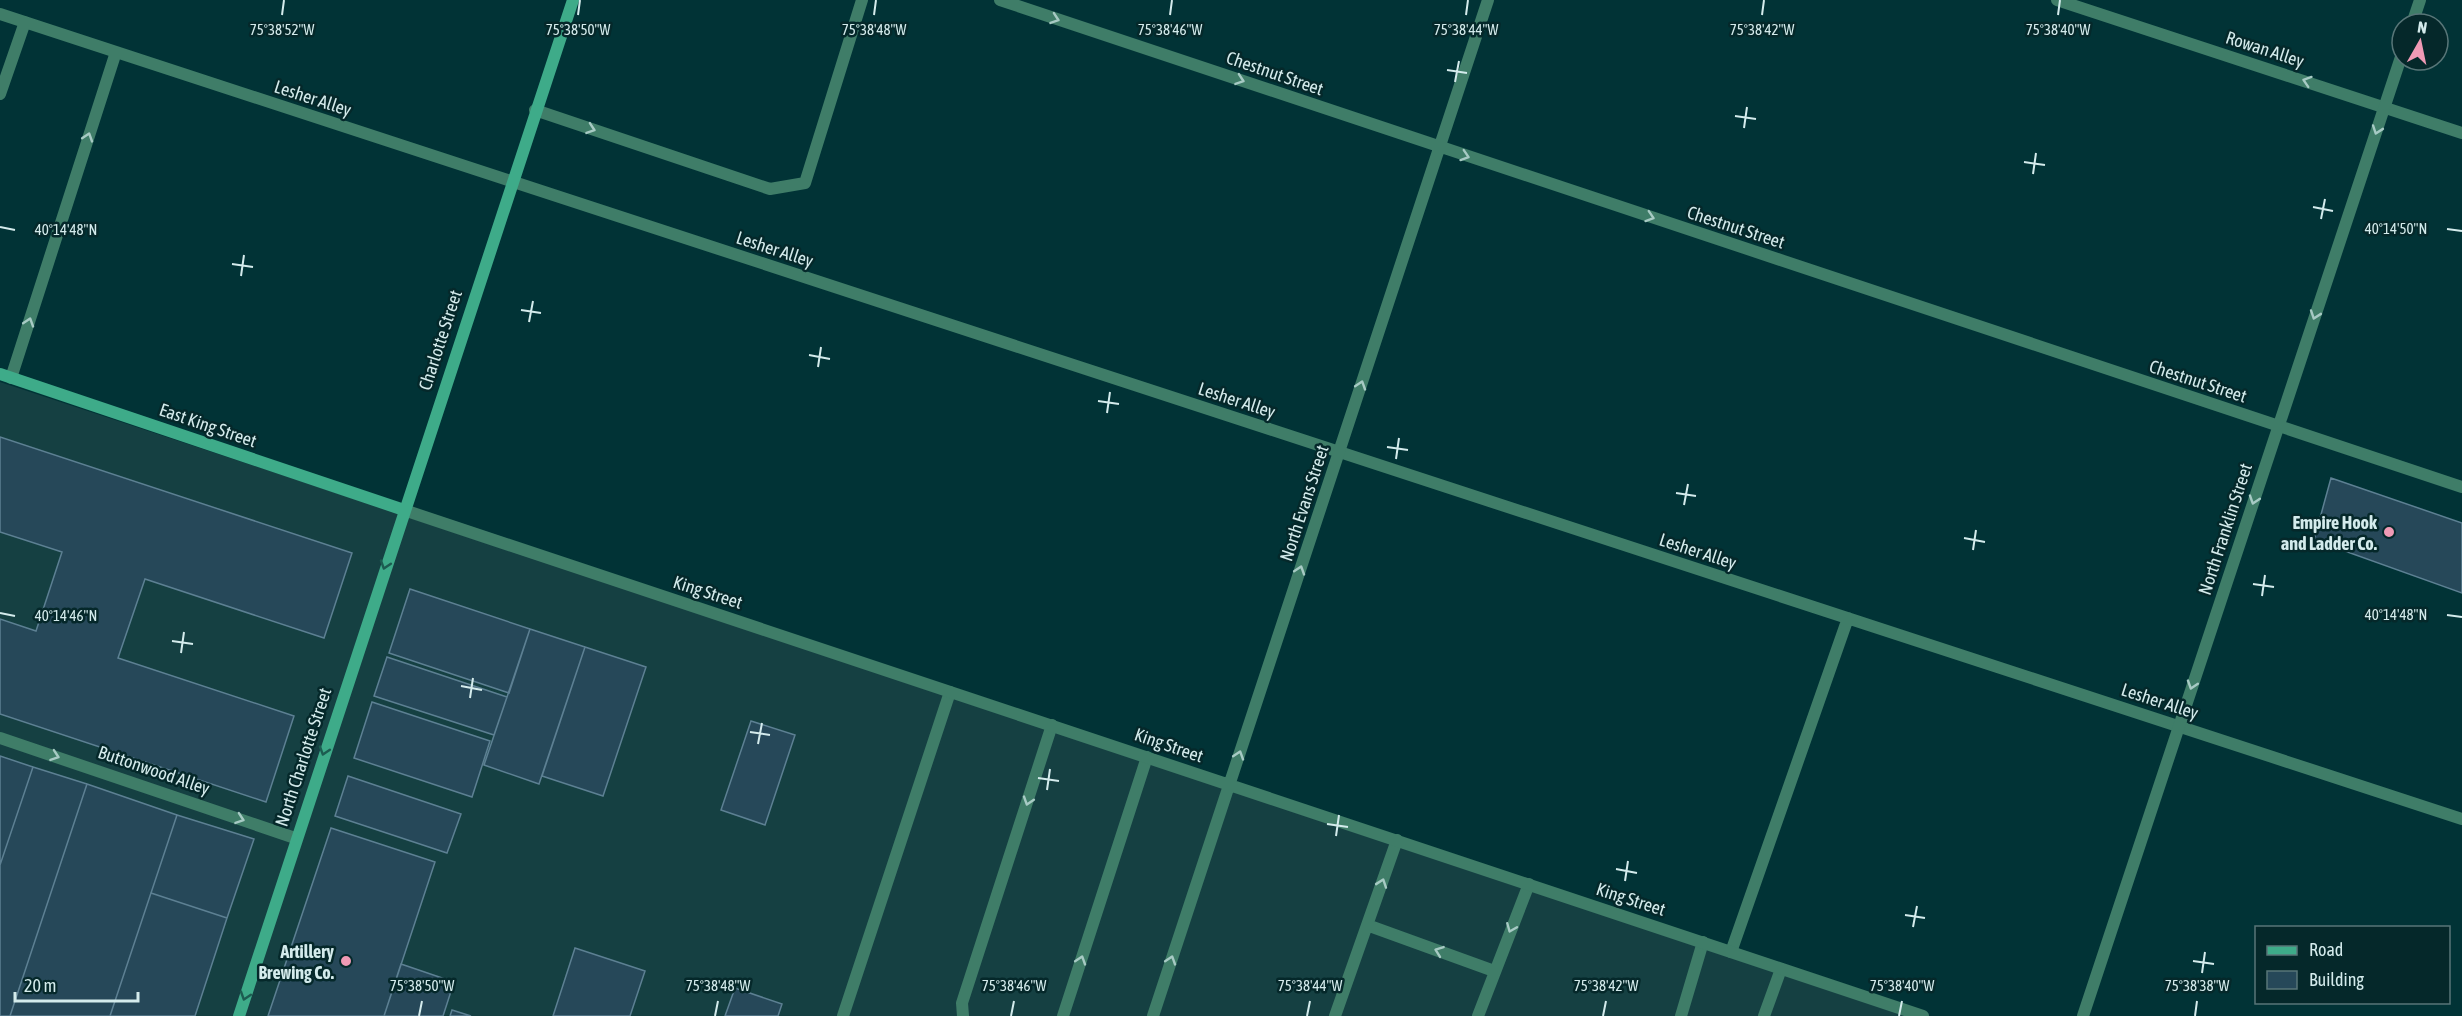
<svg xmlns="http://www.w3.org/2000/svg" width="2462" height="1016" font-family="'Asap Condensed',sans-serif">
  <rect width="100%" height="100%" fill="#013336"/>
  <path fill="#154042" d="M0,382L1922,1016H0Z"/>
  <path fill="#264859" stroke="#5d8093" stroke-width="1.5" d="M0,437L352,553L324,638L145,579L118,658L294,716L266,802L0,714V619L36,631L62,552L0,532Z
    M2331,478L2462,523V593L2314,540Z
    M410,589L530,629L509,693L389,653Z
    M530,629L585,647L539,784L484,765Z
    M585,647L646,667L603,796L542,776Z
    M387,657L507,697L494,735L374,696Z
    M372,702L490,741L472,797L354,758Z
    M751,721L795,735L765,825L721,810Z
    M0,756L33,767L0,865Z
    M33,767L87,784L10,1016H0V865Z
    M348,776L461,814L447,853L335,816Z
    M87,784L177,815L110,1016H10Z
    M177,815L254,839L227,918L151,893Z
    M331,828L435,862L384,1016H268Z
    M151,893L227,918L195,1016H110Z
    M575,948L645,971L630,1016H553Z
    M401,964L454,982L443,1016H384Z
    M735,988L782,1004L778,1016H725Z
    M452,1010L471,1016H450Z"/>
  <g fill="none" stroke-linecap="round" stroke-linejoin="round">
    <path stroke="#3f7d68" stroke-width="12" d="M2057,0L2462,133
      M0,14L2462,819
      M0,94L25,22
      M535,110L770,189L805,183L862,0
      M11,378L116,52
      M0,738L295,838
      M1367,925L1494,971
      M1731,952L1848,618
      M843,1016L950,692
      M963,1016L962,1003L1052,725
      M1063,1016L1147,757
      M1335,1016L1397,840
      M1478,1016L1529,884
      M1681,1016L1703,942
      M1764,1016L1781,969"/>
    <path stroke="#3f7d68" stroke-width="12" d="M1000,0L2462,487
      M2412,24L2420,0
      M404,510L1923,1016
      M1153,1016L1488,0
      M2083,1016L2402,54"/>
    <path stroke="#3eab89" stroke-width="12" d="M0,374L404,510
      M239,1016L573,0"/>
  </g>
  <defs><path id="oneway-chevron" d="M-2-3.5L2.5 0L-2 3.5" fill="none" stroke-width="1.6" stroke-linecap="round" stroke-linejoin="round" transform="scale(1.5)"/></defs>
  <g stroke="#a7cac4">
    <use href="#oneway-chevron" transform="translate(1055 19) rotate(19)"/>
    <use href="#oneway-chevron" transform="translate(1240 80) rotate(19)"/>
    <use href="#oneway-chevron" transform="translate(2307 81) rotate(-162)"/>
    <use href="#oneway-chevron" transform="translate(591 129) rotate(19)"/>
    <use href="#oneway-chevron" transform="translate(2377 130) rotate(109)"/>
    <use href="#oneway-chevron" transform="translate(88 137) rotate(-72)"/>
    <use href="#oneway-chevron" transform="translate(1465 156) rotate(18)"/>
    <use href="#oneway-chevron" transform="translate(1650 217) rotate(18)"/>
    <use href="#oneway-chevron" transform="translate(2315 315) rotate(109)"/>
    <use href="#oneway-chevron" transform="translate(29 322) rotate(-72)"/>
    <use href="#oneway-chevron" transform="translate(1361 385) rotate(-72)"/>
    <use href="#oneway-chevron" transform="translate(2254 500) rotate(108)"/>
    <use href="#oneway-chevron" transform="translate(1300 570) rotate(-72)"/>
    <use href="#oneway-chevron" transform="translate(2192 685) rotate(108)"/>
    <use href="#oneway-chevron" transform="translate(1239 755) rotate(-72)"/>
    <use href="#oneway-chevron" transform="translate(55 756) rotate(19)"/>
    <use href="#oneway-chevron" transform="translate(1028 801) rotate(108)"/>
    <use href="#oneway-chevron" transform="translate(240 819) rotate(19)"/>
    <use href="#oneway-chevron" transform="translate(1382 883) rotate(-71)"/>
    <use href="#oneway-chevron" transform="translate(1511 928) rotate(112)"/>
    <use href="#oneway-chevron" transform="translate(1439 951) rotate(-160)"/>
    <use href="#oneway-chevron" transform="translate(1081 960) rotate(-72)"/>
    <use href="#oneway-chevron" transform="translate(1171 960) rotate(-72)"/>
  </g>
  <g stroke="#1c5c50">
    <use href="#oneway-chevron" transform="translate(385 565) rotate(108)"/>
    <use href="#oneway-chevron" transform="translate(324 751) rotate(108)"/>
    <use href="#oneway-chevron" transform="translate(245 996) rotate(108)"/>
  </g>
  <path fill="none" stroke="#d4ebec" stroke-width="2" d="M282,15L284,0M578,15L580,0M874,15L876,0M1170,15L1172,0M1466,15L1468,0M1762,15L1764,0M2058,15L2060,0M1447,70L1467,73M1455,82L1459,61M1735,116L1756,119M1744,128L1747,107M2024,162L2045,165M2033,174L2036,153M2313,207L2333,211M2321,219L2325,199M0,227L15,230M2447,229L2462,231M232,264L253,267M241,276L244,255M521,310L541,313M529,322L533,301M809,355L830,359M818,367L821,347M1098,401L1119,404M1107,413L1110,392M1387,447L1408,450M1396,459L1399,438M1676,493L1696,496M1684,505L1688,484M1964,538L1985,542M1973,550L1976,530M2253,584L2274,587M2262,596L2265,575M0,613L15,616M2447,615L2462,617M172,641L193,644M181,653L184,632M461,686L482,690M470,698L473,678M750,732L770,735M758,744L762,723M1038,778L1059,781M1047,790L1050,769M1327,824L1348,827M1336,836L1339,815M1616,869L1637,873M1625,881L1628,861M1905,915L1925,918M1913,927L1917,906M2193,961L2214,964M2202,973L2205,952M419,1016L422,1001M715,1016L718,1001M1011,1016L1014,1001M1307,1016L1310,1001M1603,1016L1606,1001M1899,1016L1902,1001M2195,1016L2197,1001"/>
  <g fill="#f09ab5" stroke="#05282a" stroke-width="2">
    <circle cx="2389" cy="532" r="6"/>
    <circle cx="346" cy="961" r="6"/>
  </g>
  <g text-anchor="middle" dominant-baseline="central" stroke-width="5" stroke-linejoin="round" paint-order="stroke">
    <g font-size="18" fill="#d4ebec" stroke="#05282a">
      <text transform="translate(2265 49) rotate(18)">Rowan Alley</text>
      <text transform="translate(1275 73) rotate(19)">Chestnut Street</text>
      <text transform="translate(313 98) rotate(18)">Lesher Alley</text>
      <text transform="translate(1736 227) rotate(18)">Chestnut Street</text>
      <text transform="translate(775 249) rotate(18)">Lesher Alley</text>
      <text transform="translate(440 340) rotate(-72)">Charlotte Street</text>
      <text transform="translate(2198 381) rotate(18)">Chestnut Street</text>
      <text transform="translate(1237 400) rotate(18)">Lesher Alley</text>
      <text transform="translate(208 425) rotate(19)">East King Street</text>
      <text transform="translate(1304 503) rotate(-72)">North Evans Street</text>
      <text transform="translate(2225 529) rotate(-72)">North Franklin Street</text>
      <text transform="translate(1698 551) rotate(18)">Lesher Alley</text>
      <text transform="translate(708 592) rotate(18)">King Street</text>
      <text transform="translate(2160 701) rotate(18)">Lesher Alley</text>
      <text transform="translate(1169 745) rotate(19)">King Street</text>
      <text transform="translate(303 757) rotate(-72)">North Charlotte Street</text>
      <text transform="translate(154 770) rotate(19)">Buttonwood Alley</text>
      <text transform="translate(1631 899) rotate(18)">King Street</text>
    </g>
    <g font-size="18" font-weight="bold" fill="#d4ebec" stroke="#05282a" text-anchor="end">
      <text x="2377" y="522">Empire Hook<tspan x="2377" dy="21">and Ladder Co.</tspan></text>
      <text x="334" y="951">Artillery<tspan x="334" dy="21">Brewing Co.</tspan></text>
    </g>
  </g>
  <g font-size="15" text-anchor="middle" fill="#d4ebec" stroke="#05282a" stroke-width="5" stroke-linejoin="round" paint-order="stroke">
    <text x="282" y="35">75°38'52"W</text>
    <text x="578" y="35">75°38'50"W</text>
    <text x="874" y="35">75°38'48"W</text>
    <text x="1170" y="35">75°38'46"W</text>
    <text x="1466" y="35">75°38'44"W</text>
    <text x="1762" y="35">75°38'42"W</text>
    <text x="2058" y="35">75°38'40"W</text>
    <text x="2396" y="234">40°14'50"N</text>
    <text x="66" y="235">40°14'48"N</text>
    <text x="2396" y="620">40°14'48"N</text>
    <text x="66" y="621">40°14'46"N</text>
    <text x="422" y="991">75°38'50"W</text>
    <text x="718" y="991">75°38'48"W</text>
    <text x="1014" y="991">75°38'46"W</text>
    <text x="1310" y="991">75°38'44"W</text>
    <text x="1606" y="991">75°38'42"W</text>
    <text x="1902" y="991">75°38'40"W</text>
    <text x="2197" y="991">75°38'38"W</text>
  </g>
  <rect x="2255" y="926" width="195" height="78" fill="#05282a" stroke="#587678" stroke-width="1.5"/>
  <rect x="2267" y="946" width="30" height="9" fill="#3eab89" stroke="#587678" stroke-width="1.5"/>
  <text x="2309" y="956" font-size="18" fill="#d4ebec">Road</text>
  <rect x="2267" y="971" width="30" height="18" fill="#264859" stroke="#587678" stroke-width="1.5"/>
  <text x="2309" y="986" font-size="18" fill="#d4ebec">Building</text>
  <g transform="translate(2420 42) rotate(9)"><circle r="28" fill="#05282a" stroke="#587678" stroke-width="1.5"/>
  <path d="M0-4.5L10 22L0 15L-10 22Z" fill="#f09ab5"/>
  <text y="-9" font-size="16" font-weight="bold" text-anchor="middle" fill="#d4ebec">N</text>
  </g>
  <path d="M15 992v9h123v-9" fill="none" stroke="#d4ebec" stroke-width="3"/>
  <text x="24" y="992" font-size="18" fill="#d4ebec" stroke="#05282a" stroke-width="4.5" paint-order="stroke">20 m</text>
</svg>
